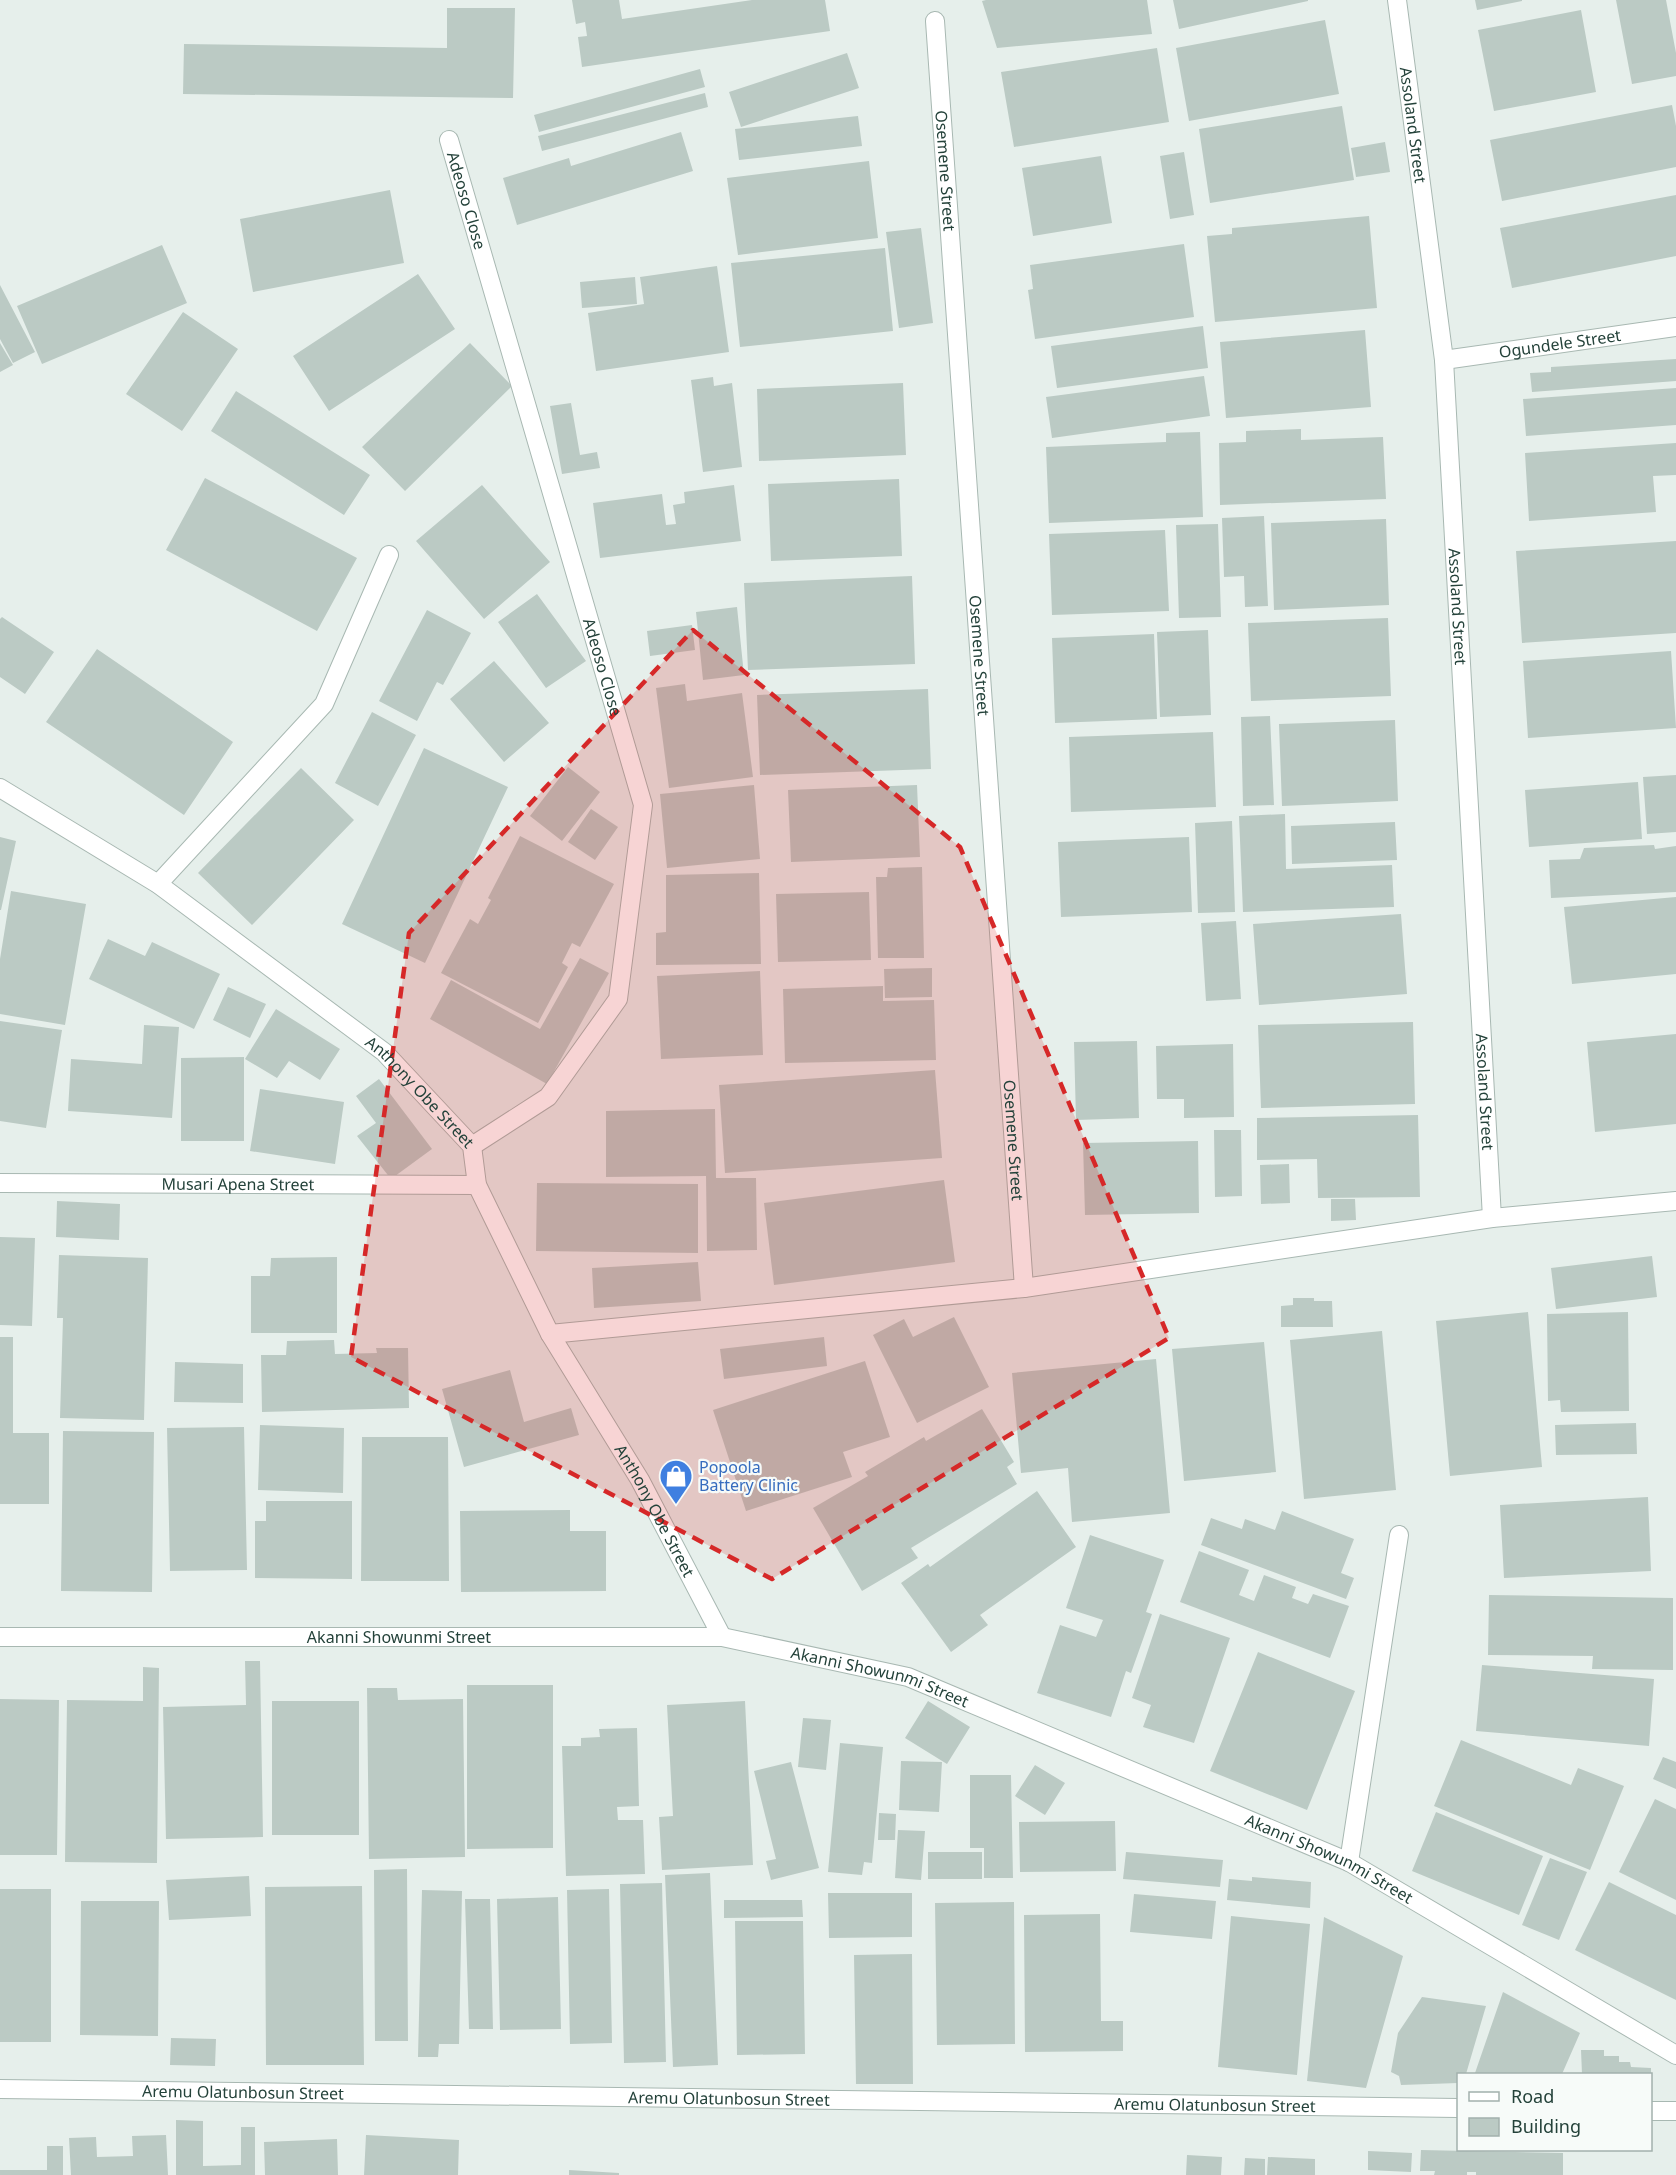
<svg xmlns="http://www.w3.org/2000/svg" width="1676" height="2175" font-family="'Noto Sans',sans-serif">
  <rect width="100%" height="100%" fill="#e6efeb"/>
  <path fill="#bbcac4" d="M572,0H619L622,19L752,0H825L830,31L582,67L578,37L587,36L585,22L576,24Z
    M986,0H1147L1152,34L997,48L982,1Z
    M1173,0H1308V1L1179,29Z
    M1475,0H1522V1L1477,10Z
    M1616,0H1666L1676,53V76L1632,84Z
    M447,8H515L513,98L183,94L184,44L447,48Z
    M1581,10L1596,92L1494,111L1478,30Z
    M1325,20L1339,94L1189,121L1176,48Z
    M1157,48L1169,122L1014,147L1001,72Z
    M847,53L859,88L741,127L729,92Z
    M700,69L705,87L539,132L534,115Z
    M705,93L708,107L542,151L538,136Z
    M1672,105L1676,126V167L1502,201L1490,140Z
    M1342,106L1354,180L1210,203L1199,129Z
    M858,116L862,146L739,160L735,129Z
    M681,132L693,171L517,225L503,178L569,158L571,166Z
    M1385,142L1390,172L1356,177L1351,148Z
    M1184,152L1194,215L1170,219L1160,156Z
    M1101,156L1112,223L1033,236L1022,168Z
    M869,161L878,238L738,255L727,178Z
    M390,190L404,263L253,292L240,219Z
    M1676,195V256L1512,288L1500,228Z
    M1369,216L1377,308L1215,322L1207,236L1232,234V228Z
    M921,228L933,323L899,328L886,232Z
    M1184,244L1194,317L1035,339L1028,290L1033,289L1030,265Z
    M162,245L187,303L42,364L17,306Z
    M885,248L893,331L740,347L731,263Z
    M717,266L729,352L596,371L588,313L644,304L640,277Z
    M418,274L455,329L329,411L293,356Z
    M635,277L637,304L582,308L580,282Z
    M0,285L35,352L13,363L0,339Z
    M183,312L238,349L182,431L126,394Z
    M1203,326L1208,368L1057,388L1051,346Z
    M1365,330L1371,407L1226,418L1220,342Z
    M0,343L13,365L0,372Z
    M470,343L512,386L405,491L362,447Z
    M1676,359V381L1532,392L1530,373L1551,372V367Z
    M1204,376L1210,416L1052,438L1046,397Z
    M713,377L714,386L732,383L742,467L703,472L691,380Z
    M903,383L906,455L759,461L757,389Z
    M1676,388V425L1526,436L1523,399Z
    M236,391L370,475L344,515L211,431Z
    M571,403L580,455L597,452L600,468L562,474L550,406Z
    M1301,429V440L1383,437L1386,499L1220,505L1219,443L1246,442V431Z
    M1200,432L1203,517L1049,523L1046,447L1166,442V433Z
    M1676,443V475L1653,476L1656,512L1529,521L1525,453Z
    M205,478L357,558L317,631L166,550Z
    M899,479L902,556L771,561L768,484Z
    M482,485L550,562L484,619L416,541Z
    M734,485L741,541L600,558L593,503L662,494L666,525L676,524L673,505L685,503L684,492Z
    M1264,516L1268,606L1245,607L1244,576L1224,577L1222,518Z
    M1386,519L1389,605L1274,610L1271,523Z
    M1218,524L1221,617L1179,618L1176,525Z
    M1165,530L1169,611L1052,615L1049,534Z
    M1676,541V633L1522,643L1516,551Z
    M912,576L915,664L748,670L744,583Z
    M537,594L586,661L546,688L498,622Z
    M737,607L744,675L703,680L696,612Z
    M427,610L471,633L443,685L437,682L417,721L379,701Z
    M2,617L54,652L25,694L0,677V619Z
    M1388,618L1391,696L1251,701L1248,623Z
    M692,625L695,650L650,656L647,631Z
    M1208,630L1211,715L1160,717L1157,632Z
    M1154,634L1157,719L1055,723L1052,638Z
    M97,649L233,742L184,815L46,722Z
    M1671,651L1676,728L1528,738L1523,661Z
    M494,661L549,723L504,762L450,699Z
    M685,684L687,701L742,693L753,777L669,788L656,688Z
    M928,689L931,769L760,775L757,695Z
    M372,712L416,735L378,806L335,783Z
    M1270,716L1274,805L1243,806L1241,717Z
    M1395,720L1398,801L1282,806L1279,724Z
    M1213,732L1216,807L1071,812L1069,737Z
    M424,748L508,787L425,963L342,924Z
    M568,767L600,792L562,841L530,816Z
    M301,768L354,820L252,925L198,873Z
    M1676,775V832L1647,834L1643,777Z
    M1638,782L1642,839L1529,847L1525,790Z
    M754,785L760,859L667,868L660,794Z
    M917,785L920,857L791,862L788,790Z
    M591,809L618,827L595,860L568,842Z
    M1285,814L1286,869L1392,865L1394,907L1243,912L1239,816Z
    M1232,821L1235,912L1198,913L1195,823Z
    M1395,822L1397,860L1292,864L1291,826Z
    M520,836L614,884L580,947L572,943L562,963L568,967L538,1023L441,973L470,919L478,924L491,900L488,898Z
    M0,837L16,841L1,910H0Z
    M1189,837L1192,912L1061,917L1058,842Z
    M1654,845L1655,849L1676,846V892L1551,898L1549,860L1580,859L1584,848Z
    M922,867L924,958H878L876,877H887L888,868Z
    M759,873L761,964L656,965V933L666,932V875Z
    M11,891L86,904L65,1025L0,1014V959Z
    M869,892L871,960L778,962L776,894Z
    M1676,897V974L1572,984L1564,907Z
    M1401,914L1407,994L1259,1005L1253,924Z
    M1236,921L1241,999L1206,1001L1201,923Z
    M108,939L145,956L152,942L220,974L194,1029L89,979Z
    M580,958L609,973L547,1084L430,1019L451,980L540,1029Z
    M932,968V997L885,998L884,969Z
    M760,971L763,1055L661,1059L657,976Z
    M883,986V1001L934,1000L936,1060L785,1063L783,989Z
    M228,987L266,1004L250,1038L213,1020Z
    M276,1009L340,1049L320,1080L289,1061L277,1078L245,1059Z
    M0,1021L62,1030L46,1128L0,1121Z
    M1413,1022L1415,1104L1261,1108L1258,1025Z
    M144,1025L179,1027L172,1118L68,1111L71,1059L142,1064Z
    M1676,1034V1124L1595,1132L1587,1042Z
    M1137,1041L1139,1118L1076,1120L1074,1042Z
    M1233,1044L1234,1117L1184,1118V1099H1157L1156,1046Z
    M244,1057V1141H181V1058Z
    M935,1070L942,1158L725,1173L719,1085Z
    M379,1079L432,1149L391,1179L357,1136L376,1123L356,1096Z
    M260,1089L344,1102L335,1164L250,1151Z
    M715,1109L716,1178H756L757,1250L707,1251L706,1176L606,1177V1111Z
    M1418,1115L1420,1197L1318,1198L1317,1159L1257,1160V1118Z
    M1214,1130H1241L1242,1196L1215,1197Z
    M1198,1141L1199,1213L1085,1215L1083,1143Z
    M1289,1164L1290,1203L1261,1204L1260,1165Z
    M944,1180L955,1262L774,1285L764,1203Z
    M537,1183L698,1184V1253L536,1251Z
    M1331,1199H1355L1356,1220L1331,1221Z
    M57,1201L120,1204L119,1240L56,1237Z
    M0,1237L35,1238L32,1326L0,1325Z
    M59,1255L148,1258L144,1420L60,1418L63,1318H57Z
    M1652,1256L1657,1297L1556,1309L1551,1268Z
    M337,1257V1333H251V1276H270L271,1258Z
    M698,1262L701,1301L594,1308L592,1268Z
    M1293,1298H1314V1301H1332L1333,1327H1281V1306L1293,1305Z
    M1528,1312L1542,1467L1450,1476L1436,1321Z
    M1628,1312L1629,1411L1561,1412L1560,1400L1548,1401L1547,1314Z
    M954,1317L989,1387L917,1423L873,1335L904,1319L913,1337Z
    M1382,1331L1396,1490L1304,1499L1290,1340Z
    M0,1337H13V1433H49V1504H0Z
    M824,1337L827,1366L724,1379L720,1349Z
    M334,1340L335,1354L377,1353L376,1348H408L409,1408L262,1412L261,1355H286L287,1341Z
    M1264,1342L1276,1472L1184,1481L1172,1349Z
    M1156,1359L1170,1513L1072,1522L1068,1468L1021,1473L1012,1373Z
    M865,1361L890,1437L843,1452L852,1477L746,1511L713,1410Z
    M175,1362L243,1364V1403L174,1402Z
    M510,1370L524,1422L571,1408L579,1435L464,1467L442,1389Z
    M982,1409L1014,1462L1007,1467L1017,1484L911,1548L918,1558L862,1591L813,1508L868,1476L865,1472L924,1437L926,1441Z
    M1636,1423L1637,1454L1556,1455L1555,1425Z
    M260,1425L344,1428L343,1493L258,1490Z
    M244,1427L247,1570L170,1571L167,1428Z
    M63,1431L154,1432L152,1592L61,1591Z
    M362,1437H448L449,1581H361Z
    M1037,1491L1076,1547L980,1615L988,1625L951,1652L901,1583L928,1564L930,1567Z
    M1648,1497L1651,1571L1504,1578L1500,1505Z
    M266,1501H352V1579L255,1578V1521H266Z
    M570,1510V1531H606V1591L461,1592L460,1511Z
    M1282,1511L1354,1539L1341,1573L1354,1578L1346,1599L1201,1545L1211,1518L1242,1529L1245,1519L1275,1530Z
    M1090,1535L1164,1560L1146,1612L1152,1614L1131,1673L1126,1671L1111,1717L1037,1693L1060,1625L1096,1637L1103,1620L1066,1608Z
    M1199,1551L1249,1570L1239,1595L1254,1601L1264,1575L1296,1587L1292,1598L1308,1604L1313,1594L1349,1606L1330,1658L1180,1602Z
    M1489,1595L1673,1598V1670L1592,1669L1593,1656L1488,1655Z
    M1160,1614L1230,1638L1194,1743L1143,1727L1151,1705L1132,1698Z
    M1258,1652L1355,1691L1307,1810L1210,1771Z
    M245,1661H260L263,1837L166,1839L163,1707L246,1705Z
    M1482,1665L1654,1679L1649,1746L1476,1731Z
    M143,1667L159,1668L157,1863L65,1862L67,1700L143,1701Z
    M467,1685H553V1848L467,1849Z
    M367,1688H397L398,1700L463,1699L465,1857L369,1859Z
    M0,1699L59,1700L57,1855H0Z
    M272,1701H359V1835H272Z
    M745,1701L753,1865L662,1870L659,1817L673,1816L667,1705Z
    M928,1701L970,1727L947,1764L905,1738Z
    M803,1718L831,1720L826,1770L798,1767Z
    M637,1728L639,1806L617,1807L618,1820H643L645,1874L566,1876L562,1746H581V1738L600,1737L599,1729Z
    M1461,1740L1571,1785L1578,1768L1624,1786L1590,1870L1434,1806Z
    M840,1743L883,1747L872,1863L864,1862L862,1875L828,1872Z
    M1663,1757L1676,1762V1789L1653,1779Z
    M901,1761L942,1762L939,1812L899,1810Z
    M791,1762L819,1868L771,1880L766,1861L776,1859L754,1771Z
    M1035,1765L1065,1783L1045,1815L1015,1796Z
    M970,1775H1011L1013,1878H984V1848H970Z
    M1655,1799L1676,1809V1900L1619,1872Z
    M1436,1812L1543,1856L1519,1915L1412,1871Z
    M879,1813L896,1814L895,1840H878Z
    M1115,1821L1116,1871L1020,1872L1019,1822Z
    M898,1830L925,1831L921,1880L895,1878Z
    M928,1852H982V1879H928Z
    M1126,1852L1223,1860L1220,1887L1123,1879Z
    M1550,1858L1587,1872L1559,1940L1522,1925Z
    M407,1869L408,2041H375L374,1870Z
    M710,1873L718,2065L673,2067L665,1875Z
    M249,1876L251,1916L169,1920L166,1880Z
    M1252,1877L1311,1882L1310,1908L1227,1900L1229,1879L1252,1881Z
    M1609,1882L1676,1915V2000L1575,1950Z
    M662,1883L666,2062L624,2063L620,1884Z
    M362,1886L364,2065H266L265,1887Z
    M0,1889H51V2042H0Z
    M609,1889L612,2043L570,2044L567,1890Z
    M422,1890L462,1891L459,2044H439L438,2057H418Z
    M828,1893H912V1937L829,1938Z
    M1134,1894L1216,1901L1212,1939L1130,1932Z
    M558,1897L561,2029L500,2030L497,1899Z
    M465,1899H490L493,2029H469Z
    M724,1900H802L803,1917L724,1918Z
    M81,1901H159L158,2036L80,2035Z
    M1014,1902L1015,2044L937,2045L935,1903Z
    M1100,1914L1101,2021H1123V2051L1025,2052L1024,1915Z
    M1231,1916L1310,1924L1297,2075L1218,2067Z
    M1324,1917L1403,1956L1366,2088L1307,2081Z
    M735,1921H803L805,2054L737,2055Z
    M912,1954L913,2084H856L854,1955Z
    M1503,1992L1580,2033L1562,2074L1475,2073Z
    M1422,1997L1486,2006L1466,2074H1458V2083L1401,2085L1399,2076L1391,2072L1398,2033Z
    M171,2038L216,2039L215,2066L170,2065Z
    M1581,2050H1604V2056H1619V2062H1630L1631,2067L1651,2068V2074H1582Z
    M176,2120L203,2121V2166L241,2165V2127H255V2175H176Z
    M166,2135L168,2175H71L69,2138L96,2137L97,2157L133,2156L132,2136Z
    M366,2135L459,2140L458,2175H364Z
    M337,2139L338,2175H265L264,2142Z
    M47,2146H63V2175H0V2170H47Z
    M1421,2150L1563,2153V2175H1476V2172H1467V2175H1434L1435,2171H1420Z
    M1368,2151L1412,2153L1411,2172L1368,2170Z
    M1187,2155L1222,2157L1221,2175H1186Z
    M1268,2157L1315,2159V2175H1267Z
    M1245,2158L1265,2159V2175H1244Z
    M569,2170L619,2173V2175H569Z"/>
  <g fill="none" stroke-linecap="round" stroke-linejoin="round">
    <defs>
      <g id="minor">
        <path id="s1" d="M1397,0L1444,360L1492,1218"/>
        <path id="s2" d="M935,21L1024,1288"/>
        <path id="s3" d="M449,140L643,805L618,999L548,1097L472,1146"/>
        <path id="s4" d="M1444,360L1676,327"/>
        <path id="s5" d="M0,788L158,884L384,1052L472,1146L477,1185L550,1334L640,1480L722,1637"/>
        <path d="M158,884L324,704L389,555"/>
        <path id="s6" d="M0,1183L477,1185"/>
        <path d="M550,1334L1024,1288L1492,1218L1676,1201"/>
        <path id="s7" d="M0,1637H722L908,1677L1349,1862L1676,2055"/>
        <path d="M1349,1862L1399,1535"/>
        <path id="s8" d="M0,2089L1458,2108"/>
        <path d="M1650,2111H1676"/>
      </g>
    </defs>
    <use href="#minor" stroke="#a8b8b2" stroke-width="20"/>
    <use href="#minor" stroke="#fff" stroke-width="18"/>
  </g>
  <path fill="#d62828" fill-opacity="0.2" stroke="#d62828" stroke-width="4.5" stroke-dasharray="12 8" stroke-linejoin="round" d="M693,630L960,847L1169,1338L772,1579L351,1357L409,933Z"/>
  <defs>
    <symbol id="shop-pin" viewBox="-11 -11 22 30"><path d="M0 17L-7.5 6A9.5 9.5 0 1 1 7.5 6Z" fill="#3f7fe0" stroke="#f7fbf9"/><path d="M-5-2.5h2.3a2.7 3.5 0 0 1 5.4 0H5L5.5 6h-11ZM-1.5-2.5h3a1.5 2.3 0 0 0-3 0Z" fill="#fff"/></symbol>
  </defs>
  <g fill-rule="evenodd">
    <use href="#shop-pin" x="657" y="1457" width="38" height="52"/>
  </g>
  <g text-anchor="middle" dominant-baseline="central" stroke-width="4.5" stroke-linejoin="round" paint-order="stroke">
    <g font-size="16" fill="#24423a" stroke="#f7fbf9">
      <text stroke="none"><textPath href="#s1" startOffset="126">Assoland Street</textPath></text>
      <text stroke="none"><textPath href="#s2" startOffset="150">Osemene Street</textPath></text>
      <text stroke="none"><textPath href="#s3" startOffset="63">Adeoso Close</textPath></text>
      <text stroke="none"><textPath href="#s4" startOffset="117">Ogundele Street</textPath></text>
      <text stroke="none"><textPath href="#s1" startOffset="610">Assoland Street</textPath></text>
      <text stroke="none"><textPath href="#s2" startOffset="636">Osemene Street</textPath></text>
      <text stroke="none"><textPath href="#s3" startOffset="549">Adeoso Close</textPath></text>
      <text stroke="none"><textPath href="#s1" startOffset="1096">Assoland Street</textPath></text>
      <text stroke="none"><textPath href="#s5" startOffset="520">Anthony Obe Street</textPath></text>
      <text stroke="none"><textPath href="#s2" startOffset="1122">Osemene Street</textPath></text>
      <text stroke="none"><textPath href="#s6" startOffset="238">Musari Apena Street</textPath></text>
      <text stroke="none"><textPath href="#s5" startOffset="1006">Anthony Obe Street</textPath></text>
      <text stroke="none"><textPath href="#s7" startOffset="399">Akanni Showunmi Street</textPath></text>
      <text stroke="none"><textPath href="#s7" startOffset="885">Akanni Showunmi Street</textPath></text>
      <text stroke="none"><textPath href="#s7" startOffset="1371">Akanni Showunmi Street</textPath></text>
      <text stroke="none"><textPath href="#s8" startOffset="243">Aremu Olatunbosun Street</textPath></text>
      <text stroke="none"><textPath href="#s8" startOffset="729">Aremu Olatunbosun Street</textPath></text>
      <text stroke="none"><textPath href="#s8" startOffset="1215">Aremu Olatunbosun Street</textPath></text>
    </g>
    <g font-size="16" fill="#366cbe" stroke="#f7fbf9" text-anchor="start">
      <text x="699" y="1467">Popoola<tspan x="699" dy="18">Battery Clinic</tspan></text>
    </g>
  </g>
  <rect x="1457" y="2073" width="195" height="78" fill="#f7fbf9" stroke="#a3b1ad" stroke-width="1.5"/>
  <rect x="1469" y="2092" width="30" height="9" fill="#ffffff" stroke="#a3b1ad" stroke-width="1.5"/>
  <text x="1511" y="2103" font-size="18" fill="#24423a">Road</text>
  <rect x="1469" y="2118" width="30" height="18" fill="#bbcac4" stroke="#a3b1ad" stroke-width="1.5"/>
  <text x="1511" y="2133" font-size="18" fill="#24423a">Building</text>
</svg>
